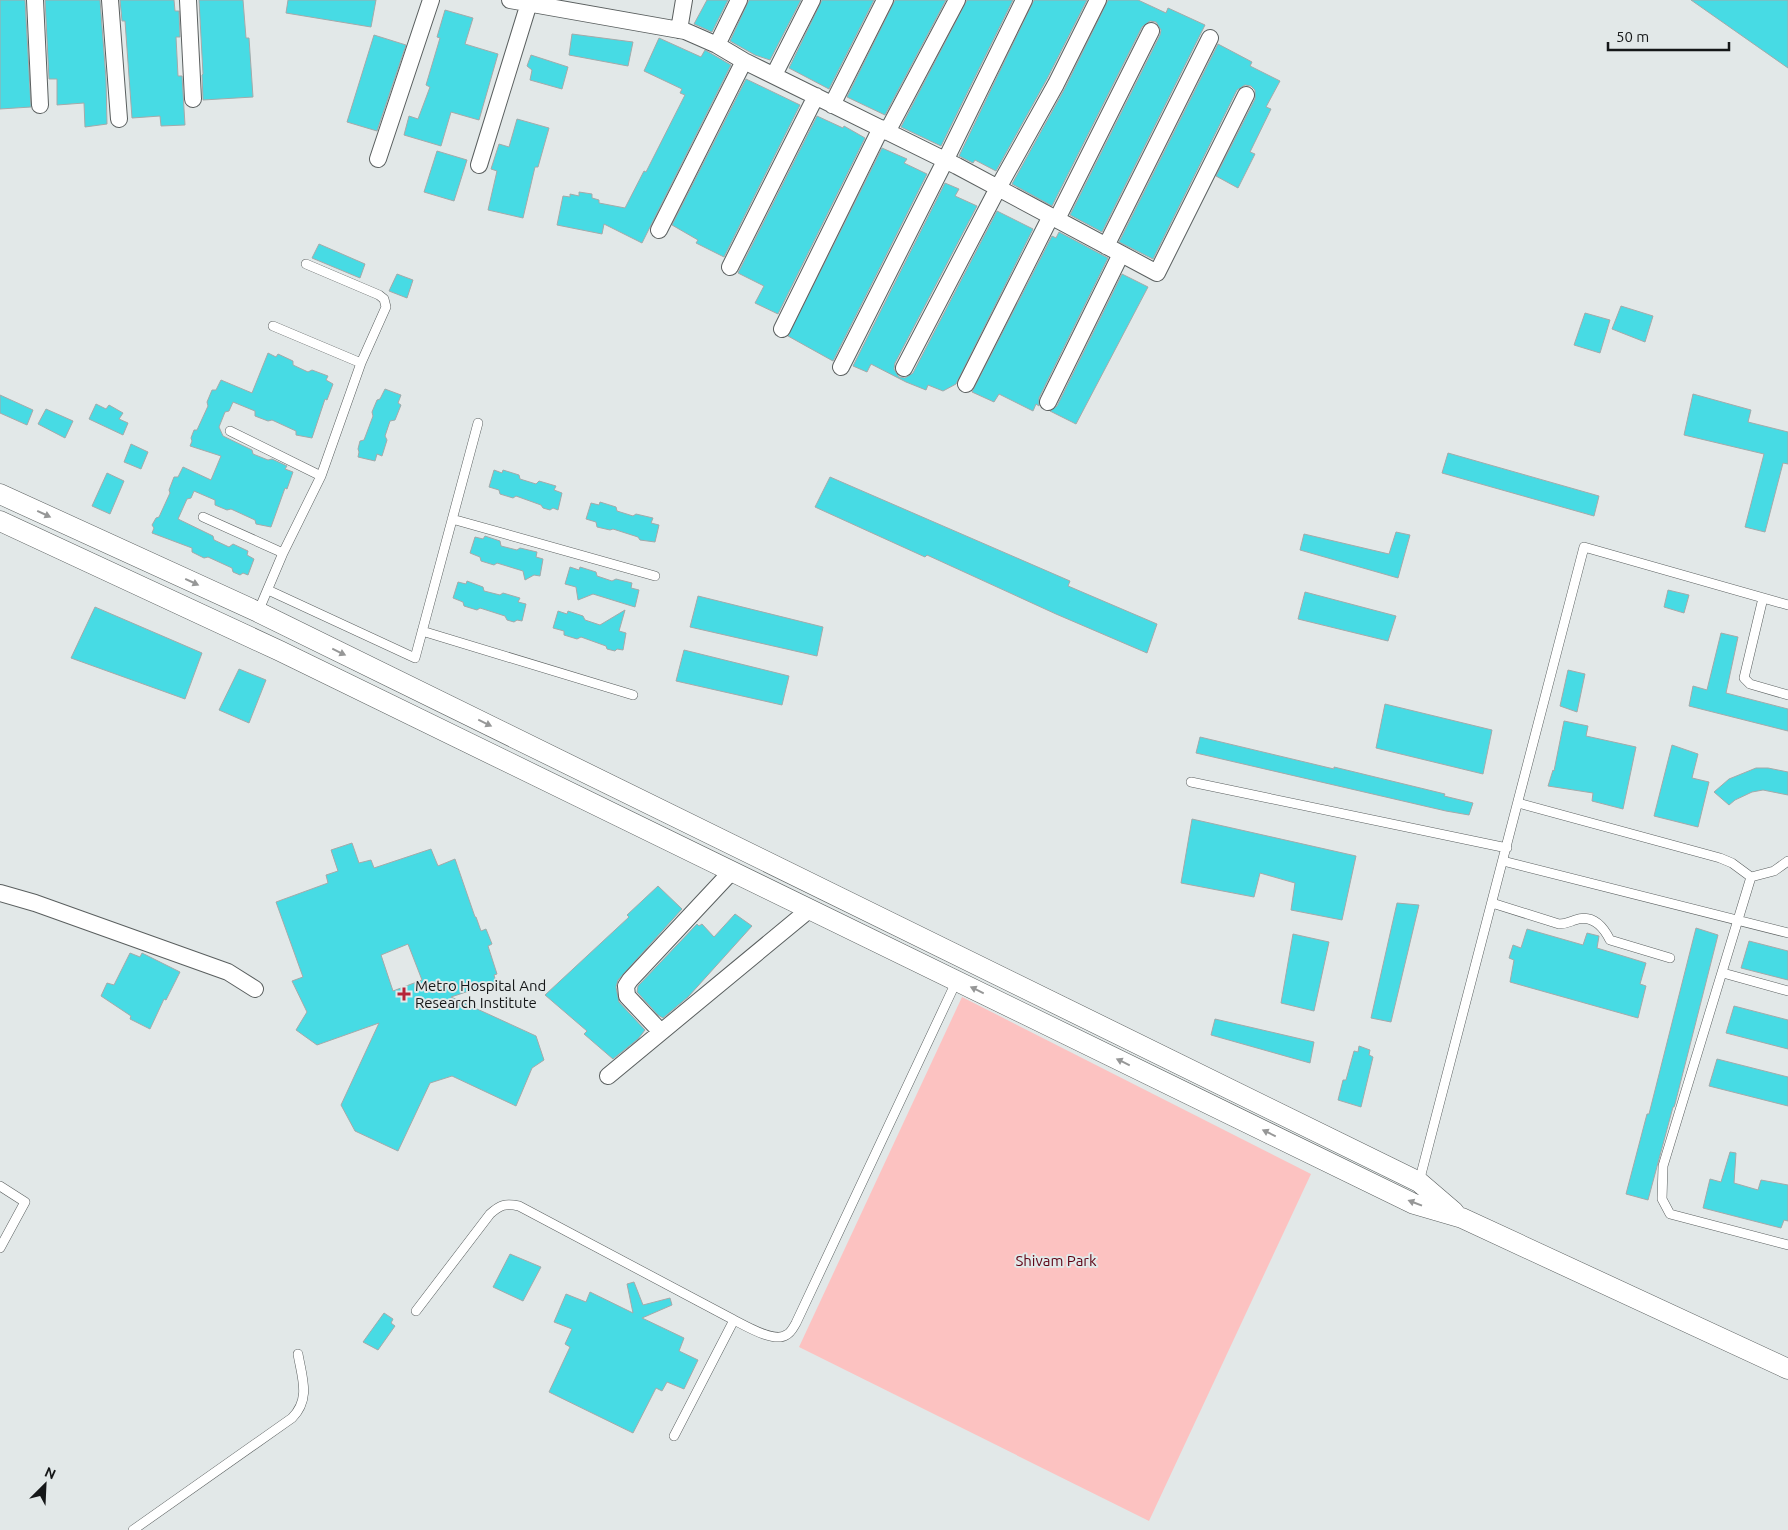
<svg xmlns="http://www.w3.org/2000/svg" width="1788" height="1530" font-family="Ubuntu,sans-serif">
  <rect width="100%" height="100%" fill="#e2e8e8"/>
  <path fill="#fcc2c1" d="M962,997L1311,1174L1149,1521L799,1347Z"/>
  <path fill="#47dbe4" stroke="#a4aaaa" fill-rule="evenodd" d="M0,0H25L31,107L0,109Z
    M45,0H100L106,79L107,124L85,127L84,103L57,105V79H49Z
    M120,0H174L175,11H179L180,37H176L178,76H182L185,125L161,126L160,116L132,118L125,21H122Z
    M199,0H243L246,38H249L253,97L203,100L202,75L203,74Z
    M288,0H376L371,27L286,13Z
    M707,0H728L712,32L694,24Z
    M749,0H801L770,60L755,55L730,41Z
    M822,0H874L829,89L789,68Z
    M895,0H946L885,115L847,97Z
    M967,0H1013L941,146L901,127Z
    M1034,0H1087L1047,79L996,171L975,160L973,163L959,156Z
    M1108,0H1138L1166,13L1168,8L1205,25L1102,232L1070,215L1160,35L1161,30L1156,22L1150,21L1142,27L1052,206L1012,184L1065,88Z
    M1691,0H1788V68Z
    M445,10L473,18L465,44L498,54L479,120L451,112L441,146L404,135L409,116L418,119L430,87L426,85L440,38L437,37Z
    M572,34L633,42L628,66L569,55Z
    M374,35L406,45L377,131L347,122Z
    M659,38L701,57L705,50L731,65L642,243L604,224L602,234L557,225L563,196L570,197V194L579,196V192L592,194V198L599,200V203L625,208L644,171L646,172L685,95L680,93L682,89L644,71Z
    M1218,44L1252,62L1250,66L1280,81L1266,107L1271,109L1250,152L1255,154L1238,188L1216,176L1255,99V90L1251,86L1245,85L1237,90L1153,259L1119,242Z
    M531,55L568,67L562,89L530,80L532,70L527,66Z
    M746,79L800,105L724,257L696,243L698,240L672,225Z
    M817,116L843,128L844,126L865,138L778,314L755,303L764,286L738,273Z
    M517,119L549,128L538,167H535L523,218L488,210L497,171L491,169L499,144L509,147Z
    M882,148L907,159L904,163L927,174L833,361L788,336Z
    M437,151L467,160L454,201L424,192Z
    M945,183L959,189L955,196L977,206L895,363L894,369L899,377L905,378L913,373L997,211L1033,229L956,384L943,391L928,385L926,390L906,382L871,364L867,372L853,366Z
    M1059,232L1108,258L1039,398V406L1036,404L1033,411L999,394L994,402L972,392L1052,236L1056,238Z
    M319,244L365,264L360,278L312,258Z
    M397,274L413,280L407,298L389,291Z
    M1122,274L1148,287L1076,424L1050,411L1057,406Z
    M1621,306L1653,316L1645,342L1612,329Z
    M1585,313L1610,320L1600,353L1574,345Z
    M268,353L276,357L278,354L293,361V365L308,372L312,370L328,376L326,380L333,384L327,400L325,399L312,438L296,435V431L272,420L268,421L255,416V411L233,402L229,411L225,412L219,427L223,436L252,450L253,454L268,460L272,459L287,466L285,469L293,472L287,489L285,488L271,527L256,524L255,520L231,509L227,510L215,505V500L194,491L191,498L187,499L178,519L213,536L214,540L229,547L233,544L248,551L247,555L254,559L248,575L243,573L240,575L233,572L232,568L208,557L204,558L192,552V548L152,533L154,528L152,525L156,518L159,517L170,493L169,490L174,477H178L183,467L211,480L221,456L190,446L192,441L191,438L194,430H197L208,406L207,402L212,390H216L221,380L252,393Z
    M385,389L401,395L398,403L401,405L395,420L390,421L385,436L387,440L382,456L377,454L375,461L358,457L359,452L358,449L360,441L364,440L373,416L372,412L377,400L380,399Z
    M1693,394L1751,410L1748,422L1788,432V464L1783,463L1765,532L1745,527L1764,454L1684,435Z
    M0,395L33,410L27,425L0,413Z
    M96,404L106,409L109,405L123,413L119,419L128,423L123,435L89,419Z
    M46,409L73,421L65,438L38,424Z
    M131,444L148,452L141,469L124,462Z
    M1448,453L1599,496L1594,516L1442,473Z
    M494,470L502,473L503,470L519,475L520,479L536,484L539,481L556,486L554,490L562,493L558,510L553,508L550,510L543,508L541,505L516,496L513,498L500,494L499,490L489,487Z
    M107,473L124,481L110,514L92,506Z
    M830,477L1070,581L1068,586L1157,624L1147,653L1056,614L927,555L925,557L815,507Z
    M600,502L616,507L617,511L633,516L636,514L653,518L651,523L659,525L655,542L640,540L638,537L613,529L610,530L597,527L596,522L586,519L591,503L599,505Z
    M1396,532L1410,535L1398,578L1300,550L1304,534L1389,554Z
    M485,536L500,541L501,546L517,550L520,548L537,552L536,557L543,559L540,576L534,575L525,580L523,571L497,563L494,565L481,561L480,557L470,553L475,537L483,539Z
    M570,567L579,570L580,567L596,572L597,576L612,581L616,579L632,583L631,588L639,590L635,607L593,594L578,600L576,587L565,584Z
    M467,581L483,587L484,591L500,595L503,593L520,598L518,602L526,604L522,621L517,620L514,622L507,620L505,616L480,608L477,610L464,606L463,602L453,598L458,582L466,584Z
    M1668,590L1689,595L1684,613L1664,607Z
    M1305,592L1396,616L1388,641L1298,619Z
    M698,596L823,627L817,656L690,627Z
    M95,607L202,653L185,699L71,658Z
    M625,610L619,631L626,633L623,650L617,649L615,651L607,649L606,646L581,637L577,639L564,635V631L553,628L558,611L567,614L568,611L583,616L585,620L600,625Z
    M1721,633L1738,637L1726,693L1788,709V731L1689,706L1693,686L1707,690Z
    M684,650L789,676L782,705L676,681Z
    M239,669L266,680L249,723L219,710Z
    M1568,670L1585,674L1577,712L1560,706Z
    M1385,704L1492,730L1483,774L1376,748Z
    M1564,721L1588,726L1586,736L1636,747L1623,809L1592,801L1593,793L1548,786L1553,770L1554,771Z
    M1200,737L1334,769V767L1445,794L1444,796L1473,803L1469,815L1446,811L1196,753Z
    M1672,745L1698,754L1692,778L1709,782L1698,827L1654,816Z
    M1756,768H1768L1788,772V795L1763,790L1752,792L1735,800L1729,805L1714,792L1729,779Z
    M1192,819L1356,856L1342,920L1291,910L1295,883L1260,873L1254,897L1181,883Z
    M352,843L359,863L371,860L374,868L431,849L438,866L455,859L475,917H476L481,931L486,929L492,944L488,946L497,974L494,975L496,982L451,997L536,1036L544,1060L532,1068L516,1106L452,1076L430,1083L398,1151L355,1131L341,1105L379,1023L317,1045L296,1030L307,1012L292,981L303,977L276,902L328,883L326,875L338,871L331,850ZM408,944L422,980L393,991L381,955Z
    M658,886L682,909L618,980L616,987L619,1002L645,1030L638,1039L613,1059L584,1034L587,1031L545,995L629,917L627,915Z
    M1397,903L1419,905L1391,1022L1371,1018Z
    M735,914L752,926L688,997L663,1018L658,1015L637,992L638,986L697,924L699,926L702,924L714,937Z
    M1696,928L1718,935L1675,1104L1674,1107H1673L1648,1200L1626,1194L1647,1114H1649Z
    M1527,929L1583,945L1587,933L1599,936L1597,948L1646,963L1640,984L1646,986L1638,1018L1510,982L1514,960L1509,958L1513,945L1521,948Z
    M1293,934L1329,942L1314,1011L1281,1003Z
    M1749,941L1788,951V980L1741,968Z
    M130,953L140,957L142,953L180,972L166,1000L164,999L150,1029L130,1019L131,1016L101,996L107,983L114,985Z
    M1734,1006L1788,1020V1049L1726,1033Z
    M1215,1019L1314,1042L1310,1063L1211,1035Z
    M1359,1046L1370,1050L1369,1055L1373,1057L1361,1107L1338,1100L1343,1080H1346L1354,1051L1358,1052Z
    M1717,1059L1788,1077V1106L1709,1086Z
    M1730,1152L1736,1153L1734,1183L1758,1190L1761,1180L1788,1185V1221L1784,1220L1781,1228L1703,1208L1710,1179L1721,1182Z
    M510,1254L541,1267L523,1301L493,1287Z
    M634,1282L643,1305L670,1298L672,1305L642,1318L684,1338L679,1351L698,1360L684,1389L667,1382L662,1391L656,1388L633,1433L549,1392L570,1347L565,1344L572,1329L554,1322L566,1294L586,1302L590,1292L633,1313L627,1284Z
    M384,1313L393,1319L391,1323L395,1326L378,1350L363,1342Z"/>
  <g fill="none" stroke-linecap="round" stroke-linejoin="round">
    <defs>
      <path id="service" d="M306,264L379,295L384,299L386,307L361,363
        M230,431L321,476
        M203,517L283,553
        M452,519L655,576
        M268,590L415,658L478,423
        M1763,598L1744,678L1750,684L1788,695
        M258,612L283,553L321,476L361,363L273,326
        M422,631L633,695
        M1191,782L1507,848
        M1518,803L1720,858L1732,863L1751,877
        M1503,861L1788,933
        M1751,877L1663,1166L1662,1199L1670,1214L1788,1245
        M1751,877L1774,871L1788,861
        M1492,903L1559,924C1566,924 1569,922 1575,920C1592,914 1603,926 1610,940L1670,958
        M1723,973L1788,991
        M1419,1182L1584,547L1788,605
        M0,1186L25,1202L0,1248
        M416,1311L490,1214C500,1205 505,1203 519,1206L734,1320C746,1326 774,1343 786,1335C791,1333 793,1328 796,1323L957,980
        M674,1436L734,1320
        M133,1530L292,1418C311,1399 302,1378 298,1354"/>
      <path id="minor" d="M35,0L40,105
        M110,0L119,119
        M188,0L193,99
        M510,0L685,31L717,45L744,61L957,166L1157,273L1246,95
        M679,30L684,0
        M717,45L739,0
        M774,75L812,0
        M832,105L885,0
        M887,132L957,0
        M378,159L431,0
        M479,165L529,3
        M1057,219L1151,31
        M659,230L744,61
        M1106,246L1210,38
        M730,267L816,96
        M782,329L881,128
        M841,367L945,161L1024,0
        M904,368L998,188L1056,84L1098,0
        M966,384L1051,216
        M1048,402L1121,254
        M0,893L35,903L228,972L255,989
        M661,1032L627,996L626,986L630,980L732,871
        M608,1076L810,909"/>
      <path id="tertiary" d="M0,494L258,612L1419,1182L1454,1212
        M0,521L280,651L1414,1204L1462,1218L1788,1369"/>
    </defs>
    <use href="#service" stroke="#5a5f5f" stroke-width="10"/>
    <use href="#minor" stroke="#5a5f5f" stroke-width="18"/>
    <use href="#tertiary" stroke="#5a5f5f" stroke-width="21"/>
    <use href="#service" stroke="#fff" stroke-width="9"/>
    <use href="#minor" stroke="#fff" stroke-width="16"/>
    <use href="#tertiary" stroke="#fff" stroke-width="20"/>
  </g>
  <defs><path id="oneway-solid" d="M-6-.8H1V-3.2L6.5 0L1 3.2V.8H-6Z" transform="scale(1.25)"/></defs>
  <g fill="#969797">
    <use href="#oneway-solid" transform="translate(44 514) rotate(25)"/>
    <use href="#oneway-solid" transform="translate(192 582) rotate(25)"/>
    <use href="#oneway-solid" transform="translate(339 652) rotate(26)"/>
    <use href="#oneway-solid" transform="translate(485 723) rotate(26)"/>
    <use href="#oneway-solid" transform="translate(977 990) rotate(-154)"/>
    <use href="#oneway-solid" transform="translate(1123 1062) rotate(-154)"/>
    <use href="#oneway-solid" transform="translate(1269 1133) rotate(-154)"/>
    <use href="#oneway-solid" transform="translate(1415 1203) rotate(-159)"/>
  </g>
  <path fill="#b62438" stroke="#e2e8e8" stroke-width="2" d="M401.5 986.5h5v5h5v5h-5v5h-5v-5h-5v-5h5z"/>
  <g text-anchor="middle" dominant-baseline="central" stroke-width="4" stroke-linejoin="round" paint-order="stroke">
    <g font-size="15" fill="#151718" stroke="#e2e8e8" text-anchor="start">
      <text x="415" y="985">Metro Hospital And<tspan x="415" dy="17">Research Institute</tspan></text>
    </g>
    <g font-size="15" fill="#5d0012" stroke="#e2e8e8">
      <text x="1056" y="1260">Shivam Park</text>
    </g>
  </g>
  <g transform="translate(45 1485) rotate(24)" stroke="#e2e8e8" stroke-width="4" paint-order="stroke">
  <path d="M0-4L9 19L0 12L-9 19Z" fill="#151718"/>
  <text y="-8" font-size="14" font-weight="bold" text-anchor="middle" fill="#151718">N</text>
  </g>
  <path d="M1608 42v8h121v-8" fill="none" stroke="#151718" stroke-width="2.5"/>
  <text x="1616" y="42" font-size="15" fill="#151718" stroke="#e2e8e8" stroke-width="4" paint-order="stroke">50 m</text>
</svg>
